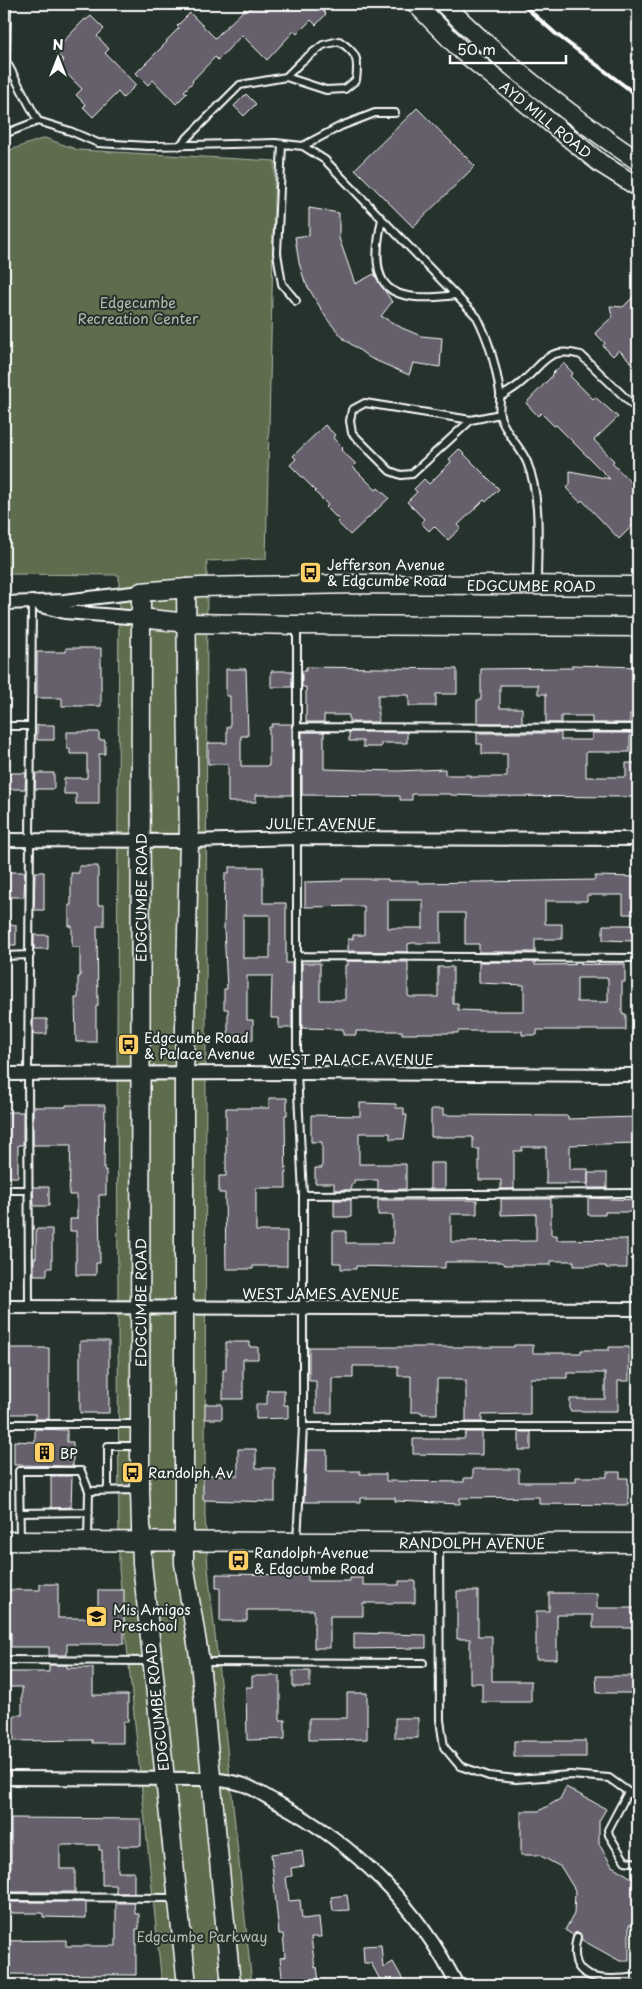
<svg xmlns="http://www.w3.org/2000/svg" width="642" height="1989" font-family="'Playpen Sans',sans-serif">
  <rect width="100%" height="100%" fill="#26332d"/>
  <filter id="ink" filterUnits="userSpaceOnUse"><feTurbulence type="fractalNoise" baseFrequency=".02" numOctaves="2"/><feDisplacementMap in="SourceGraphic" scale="10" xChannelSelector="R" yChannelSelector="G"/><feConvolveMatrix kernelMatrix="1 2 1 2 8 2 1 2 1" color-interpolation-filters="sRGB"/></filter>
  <g filter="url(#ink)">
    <path fill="#5f6d4f" stroke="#afb6a7" d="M45,138L78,150L275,161L266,559L207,561L205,1517L208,1568L252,1985H162L119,1569L117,1045L119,575L4,574V152Z"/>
    <path fill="#65616c" stroke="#fff" fill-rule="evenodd" d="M255,4H316L326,14L316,25L311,20L297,34L294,31L267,60L242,35L218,60L215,57L192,81L193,82L184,91L187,93L176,104L153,80L148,85L136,73L167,42L166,41L179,28L177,26L190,13L215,38L245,9L247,11Z
      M91,16L104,29L97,36L109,49L105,53L136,85L123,98L118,92L93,117L83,107L86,105L76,95L82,89L59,66L64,61L54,51L85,19L86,20Z
      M246,94L256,104L244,116L234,106Z
      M417,108L475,166L413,227L355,169Z
      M309,208L339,213V238L355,284L374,274L392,302L381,316L402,328L421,336L442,338L440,367L413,363L409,375L370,358L344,339L327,319L305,282L299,263L295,237L309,235Z
      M638,292V369L619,350L613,356L603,346L605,343L595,333L612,317L610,306L623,307Z
      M563,363L573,373L570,376L593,399L595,397L618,417L594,440L614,461L612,463L638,490V520L619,539L582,500L580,502L566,488L570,485V471L610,479L556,425L554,426L541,413L538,416L526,403L552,376L551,375Z
      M325,425L335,435L333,438L343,448L341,450L356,464L353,467L376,490L378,488L389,498L350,535L337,522L339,520L326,507L328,505L315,492L316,491L290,465L296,459L293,456Z
      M459,449L499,489L486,502L484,500L458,525L461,528L448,540L434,526L429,531L421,523L424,519L407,502L417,492L414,489L424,479L429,484L451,462L449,459Z
      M66,648H101V706H62V698H37V652H66Z
      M572,665L638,667V714H630V723H592V716H561V723H546V694H538V685H500V708H522V723H477V700H481V669L572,668Z
      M306,667L457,669V694H436V706H409V695H378V722H349V715H324V722H306V687H302V671H306Z
      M226,669H246L248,736H241V766H269V727H272V724H292V795H256V802H228V764H208V743H227V727H230V696H226Z
      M271,671H292V687H271Z
      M37,725H54V740H37Z
      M67,732H99V740H105V754H99V804H76V794H64V778H87V754H70V749H67Z
      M302,732H324V769L397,771L445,769V775H471V777H507V754H482V744H477V733H561V740H592V733H630V752H586V777H626V763H638V797L481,796L451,795V794H412V800H400V796L302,795Z
      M349,732H407V743H381V747H363V741H349Z
      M4,773H26L25,789H4Z
      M36,773H54V789H35Z
      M79,866H98V905H104V926H97L98,1006H96V1042H76L75,998H78V977H80V947H72V926H69V905H71V873H79Z
      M229,867H263V903H286V963H292V1028H279V1018H271L272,976H247V1020H253V1040H228V1009H224V989H227L224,928L225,873H229ZM243,915H270V958H243Z
      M4,872H25L24,897H4Z
      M35,872H44V910H34Z
      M595,876L638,877V914H623V895H587V901H545V924H562V939H535V952H479V944H465V913H441V943H411L408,944V952L348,951V939H353V935H364V906L305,907V882L342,881V879H388V881H418V883L538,881L595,880ZM388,900H423V928H388Z
      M4,925H16V945H4Z
      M603,925H634V941L603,940Z
      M34,935H48V949H34Z
      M348,961L408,962V996L411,997H438V967H453V1004H458V1010L487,1011H524V985L479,983V962H535V965L625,964V982H622V1014H626V1030H537V1035H522V1031H458V1033H417V1034H402V1031H356V1035H343V1029L302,1028V963H320V1000H345V965H348ZM577,978H608V1002H577Z
      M33,1019H47V1034H33Z
      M269,1098H287V1115H285L286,1188H256V1231H287V1266H253V1269H226L225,1193H219V1176H226V1108H269Z
      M360,1103L396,1104V1108H404V1115H407L404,1139H390V1133H359V1164H406V1189L378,1190V1180H354V1184H351V1190H334V1183H315V1168H322V1142H311V1115L360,1116Z
      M66,1105H105L104,1170H106V1195H99L100,1263H96V1275H76V1231H70V1219H77V1195H69L71,1145H33V1107H66Z
      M431,1109H443V1115L568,1116V1119L637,1117V1143L570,1145V1169H588V1184H546V1147H522V1151H514V1189H501V1180H479V1149H473V1137H431Z
      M4,1112H23V1145H18V1177H4Z
      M430,1163H445V1189H430Z
      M588,1173H607V1188H588Z
      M33,1187H49V1206H34Z
      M588,1198L638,1200V1212H605V1215H588Z
      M501,1199H551V1235H557V1240L627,1239V1268H606V1266H574V1261H551V1265H505L501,1262H445V1268L356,1266V1269H341V1263H333V1231H346V1243H393V1215H378V1200H477V1214H451V1242L536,1241V1214L501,1215Z
      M334,1200H351V1217H334Z
      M36,1229H52V1268H47V1275H34V1258H36Z
      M80,1341H109V1413H80Z
      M226,1342H250V1347H258V1359H243V1399H223V1370H226Z
      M514,1345H533V1353H581V1350H609V1347H629V1381H618V1411H570V1399H605V1373H567V1378H530V1414L482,1415V1422H466V1381H462V1379H437V1414H422V1412H411V1376H398V1366H353V1378H332V1413H316V1381H309V1347H514Z
      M4,1348H49V1419H35V1414H5Z
      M267,1390H284V1405H288V1418L256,1419V1404H267Z
      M205,1404H222V1419H205Z
      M35,1429L67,1430V1442H73V1466L14,1465V1441L35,1442Z
      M466,1432H482V1455L413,1454V1439H464Z
      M519,1432H531V1450H519Z
      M238,1449H256V1468H275V1502L203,1500V1475H238Z
      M307,1450H327V1471H360V1474H386V1481L464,1482V1478H473V1469H519V1482H576V1477H607V1472H620V1478H628V1505L539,1504V1497L460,1498V1504L395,1501V1498H360V1502H304Z
      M51,1476H72L71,1507L51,1508Z
      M216,1574L308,1575V1581H350V1578H363V1585H399V1581H415V1603H363V1616H330V1648H314V1610H247V1621H220V1588H216Z
      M40,1584H58V1618H98V1590H124V1644H67V1655H49V1647H11V1633H4V1590H40Z
      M457,1591H478V1636H492V1681H531V1702H482V1683H470V1639H457Z
      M549,1593H597V1608H638V1628H593V1615H557V1659H536V1611H549Z
      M354,1633L426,1635V1648L354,1649Z
      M49,1665H67V1668H93V1695H128V1722H123V1743H92V1740L14,1741V1715H22V1687H10V1672H49Z
      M293,1671H310V1687H293Z
      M252,1676H280V1720H285V1739L247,1740L246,1687H252Z
      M596,1676H638V1693H597Z
      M347,1693H367V1739L309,1740V1718H347Z
      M395,1718H418V1738H395Z
      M514,1741H586V1757H514Z
      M566,1787L606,1809L599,1821V1844L612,1866L632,1878H638V1924L629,1925V1961H620L582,1940L580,1933L576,1932L573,1935L565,1930L574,1914L575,1890L561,1867L539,1855H521V1811H539L560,1799Z
      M11,1818L141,1819V1846H118V1872H134V1893H116V1885H102V1850H99V1845H60V1869H75V1892H4V1867H11Z
      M302,1850L304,1866L291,1868L292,1876L286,1877L289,1901L300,1900L302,1919L319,1917L321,1937H311L315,1968L317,1967L319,1981L283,1985L280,1958L285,1957L283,1934H279L271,1854Z
      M347,1895L349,1910L333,1911L331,1897Z
      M4,1902H86V1918L43,1917V1913H4Z
      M116,1903H134L135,1914H139V1929H136V1975L4,1974V1941L66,1940V1946H116Z
      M381,1945L383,1968L393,1962L406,1985H383L371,1963H364L363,1946Z"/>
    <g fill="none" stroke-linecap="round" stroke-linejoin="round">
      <defs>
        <path id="lane" d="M7,4L6,61L38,121
          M4,134L38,121L70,131L98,143L148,146L275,143L303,146L325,160L477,317C490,342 496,366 500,393C501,401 498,409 500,416C505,433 520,446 527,462C542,499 537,544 537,583
          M282,144L277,253L282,284L296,301
          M179,146L240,85L286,77L302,61L323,45L339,41C357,53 359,59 356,80L345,89L326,90L286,77
          M303,146L341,126L375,113H395
          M382,219C367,289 387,304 456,295
          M500,397C508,392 517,387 523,381C545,362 548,346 581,355L638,410
          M471,420L412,474L401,475L390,471L352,433L350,421L352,410L365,403L471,420L500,414
          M297,626V1073L303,1195V1427L297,1541
          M4,726H31
          M296,727L638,728
          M4,956L30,955
          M298,956L638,958
          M4,1190H29
          M303,1195L638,1193
          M29,1307L28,1075L32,603
          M4,1424H139
          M303,1427H638
          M108,1491V1446H140
          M19,1513L89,1512
          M20,1540L19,1471H81L89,1491
          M88,1540L89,1491L138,1490
          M439,1544L440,1720L444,1747L460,1766L489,1776L516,1779L570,1775L609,1778L638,1799
          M4,1660L151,1661
          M202,1662L423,1663
          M628,1792L608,1830L609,1835L625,1861L638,1863
          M4,1897L177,1898
          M577,1937C565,1984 606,1981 638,1977"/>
        <path id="street" d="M4,603L64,601L141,592
          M41,606L65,612L141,618
          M4,840L189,841L297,838L638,839
          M4,1074L297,1073L638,1075
          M4,1307L638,1309
          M4,1778L210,1779C220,1780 231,1781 241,1784C253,1787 266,1797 278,1803C355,1844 418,1907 457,1985"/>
        <g id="secondary">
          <path id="s1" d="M416,4L462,51L600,163L638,187"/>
          <path d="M444,4C503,63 569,115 638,161"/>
          <path d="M186,588L189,841L184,1074V1563L200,1662L231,1985"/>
          <path d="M141,618L187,623L297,625L638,627"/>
          <path id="s2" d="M4,1541L638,1543"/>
          <path id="s3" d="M187,1985L142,1563L140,1490L141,592L200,587L359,584L638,586"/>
        </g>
      </defs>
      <use href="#lane" stroke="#fff" stroke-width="10"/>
      <use href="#street" stroke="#fff" stroke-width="16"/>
      <use href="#secondary" stroke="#fff" stroke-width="21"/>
      <use href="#lane" stroke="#26332d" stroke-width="6"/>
      <use href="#street" stroke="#26332d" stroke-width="12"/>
      <use href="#secondary" stroke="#26332d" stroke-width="18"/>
      <path stroke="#fff" stroke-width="4" d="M522,4L556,34L638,96"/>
    </g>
  </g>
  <defs>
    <symbol id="bus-square" viewBox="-11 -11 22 22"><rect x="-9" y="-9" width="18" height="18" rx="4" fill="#ffd166" stroke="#26332d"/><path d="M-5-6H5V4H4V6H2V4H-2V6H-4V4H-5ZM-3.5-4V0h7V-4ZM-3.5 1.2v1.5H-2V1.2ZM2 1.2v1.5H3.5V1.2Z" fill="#111"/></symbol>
    <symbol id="building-square" viewBox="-11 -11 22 22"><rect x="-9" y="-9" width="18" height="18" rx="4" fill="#ffd166" stroke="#26332d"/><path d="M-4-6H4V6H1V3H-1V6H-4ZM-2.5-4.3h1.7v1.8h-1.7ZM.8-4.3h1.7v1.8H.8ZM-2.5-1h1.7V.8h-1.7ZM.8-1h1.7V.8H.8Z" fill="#111"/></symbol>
    <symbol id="school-square" viewBox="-11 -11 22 22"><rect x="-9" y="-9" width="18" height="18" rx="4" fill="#ffd166" stroke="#26332d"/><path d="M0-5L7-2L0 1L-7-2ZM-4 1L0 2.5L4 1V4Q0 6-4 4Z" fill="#111"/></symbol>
  </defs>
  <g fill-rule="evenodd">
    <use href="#bus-square" x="298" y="560" width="25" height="25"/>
    <use href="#bus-square" x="116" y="1032" width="25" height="25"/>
    <use href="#building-square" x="32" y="1440" width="25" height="25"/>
    <use href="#bus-square" x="120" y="1460" width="25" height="25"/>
    <use href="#bus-square" x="226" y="1548" width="25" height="25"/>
    <use href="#school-square" x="84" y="1604" width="25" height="25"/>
  </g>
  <g text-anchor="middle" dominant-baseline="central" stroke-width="4" stroke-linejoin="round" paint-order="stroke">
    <g font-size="14" fill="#fff" stroke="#26332d">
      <text stroke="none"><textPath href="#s1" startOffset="174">AYD MILL ROAD</textPath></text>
      <text stroke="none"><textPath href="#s3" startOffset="1786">EDGCUMBE ROAD</textPath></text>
      <text x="321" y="823">JULIET AVENUE</text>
      <text stroke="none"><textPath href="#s3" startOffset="1090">EDGCUMBE ROAD</textPath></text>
      <text x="351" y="1059">WEST PALACE AVENUE</text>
      <text x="321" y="1293">WEST JAMES AVENUE</text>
      <text stroke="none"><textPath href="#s3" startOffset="685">EDGCUMBE ROAD</textPath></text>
      <text stroke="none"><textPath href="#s2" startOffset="468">RANDOLPH AVENUE</textPath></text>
      <text transform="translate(157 1707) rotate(-96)">EDGCUMBE ROAD</text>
    </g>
    <g font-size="14" fill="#b7bdb0" stroke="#26332d">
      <text x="138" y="302">Edgecumbe<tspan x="138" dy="16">Recreation Center</tspan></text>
      <text x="202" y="1936">Edgcumbe Parkway</text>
    </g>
    <g font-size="14" fill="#fff" stroke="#26332d" text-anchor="start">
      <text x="327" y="564">Jefferson Avenue<tspan x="327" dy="16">&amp; Edgcumbe Road</tspan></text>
      <text x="144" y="1037">Edgcumbe Road<tspan x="144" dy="16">&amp; Palace Avenue</tspan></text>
      <text x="60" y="1453">BP</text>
      <text x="148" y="1472">Randolph Av</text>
      <text x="254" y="1552">Randolph Avenue<tspan x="254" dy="16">&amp; Edgcumbe Road</tspan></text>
      <text x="113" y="1609">Mis Amigos<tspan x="113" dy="16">Preschool</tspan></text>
    </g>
  </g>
  <rect width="642" height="1989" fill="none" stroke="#26332d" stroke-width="20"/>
  <rect x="10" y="10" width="622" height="1969" fill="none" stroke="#fff" stroke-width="2" filter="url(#ink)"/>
  <g transform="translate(58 58)" stroke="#26332d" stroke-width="4" paint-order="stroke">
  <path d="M0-4L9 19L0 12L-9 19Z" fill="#ffffff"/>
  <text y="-8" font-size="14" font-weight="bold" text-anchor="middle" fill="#ffffff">N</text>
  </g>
  <path d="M450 55v8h116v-8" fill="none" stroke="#ffffff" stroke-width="2.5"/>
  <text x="457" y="55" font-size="15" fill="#ffffff" stroke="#26332d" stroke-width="4" paint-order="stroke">50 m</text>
</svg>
